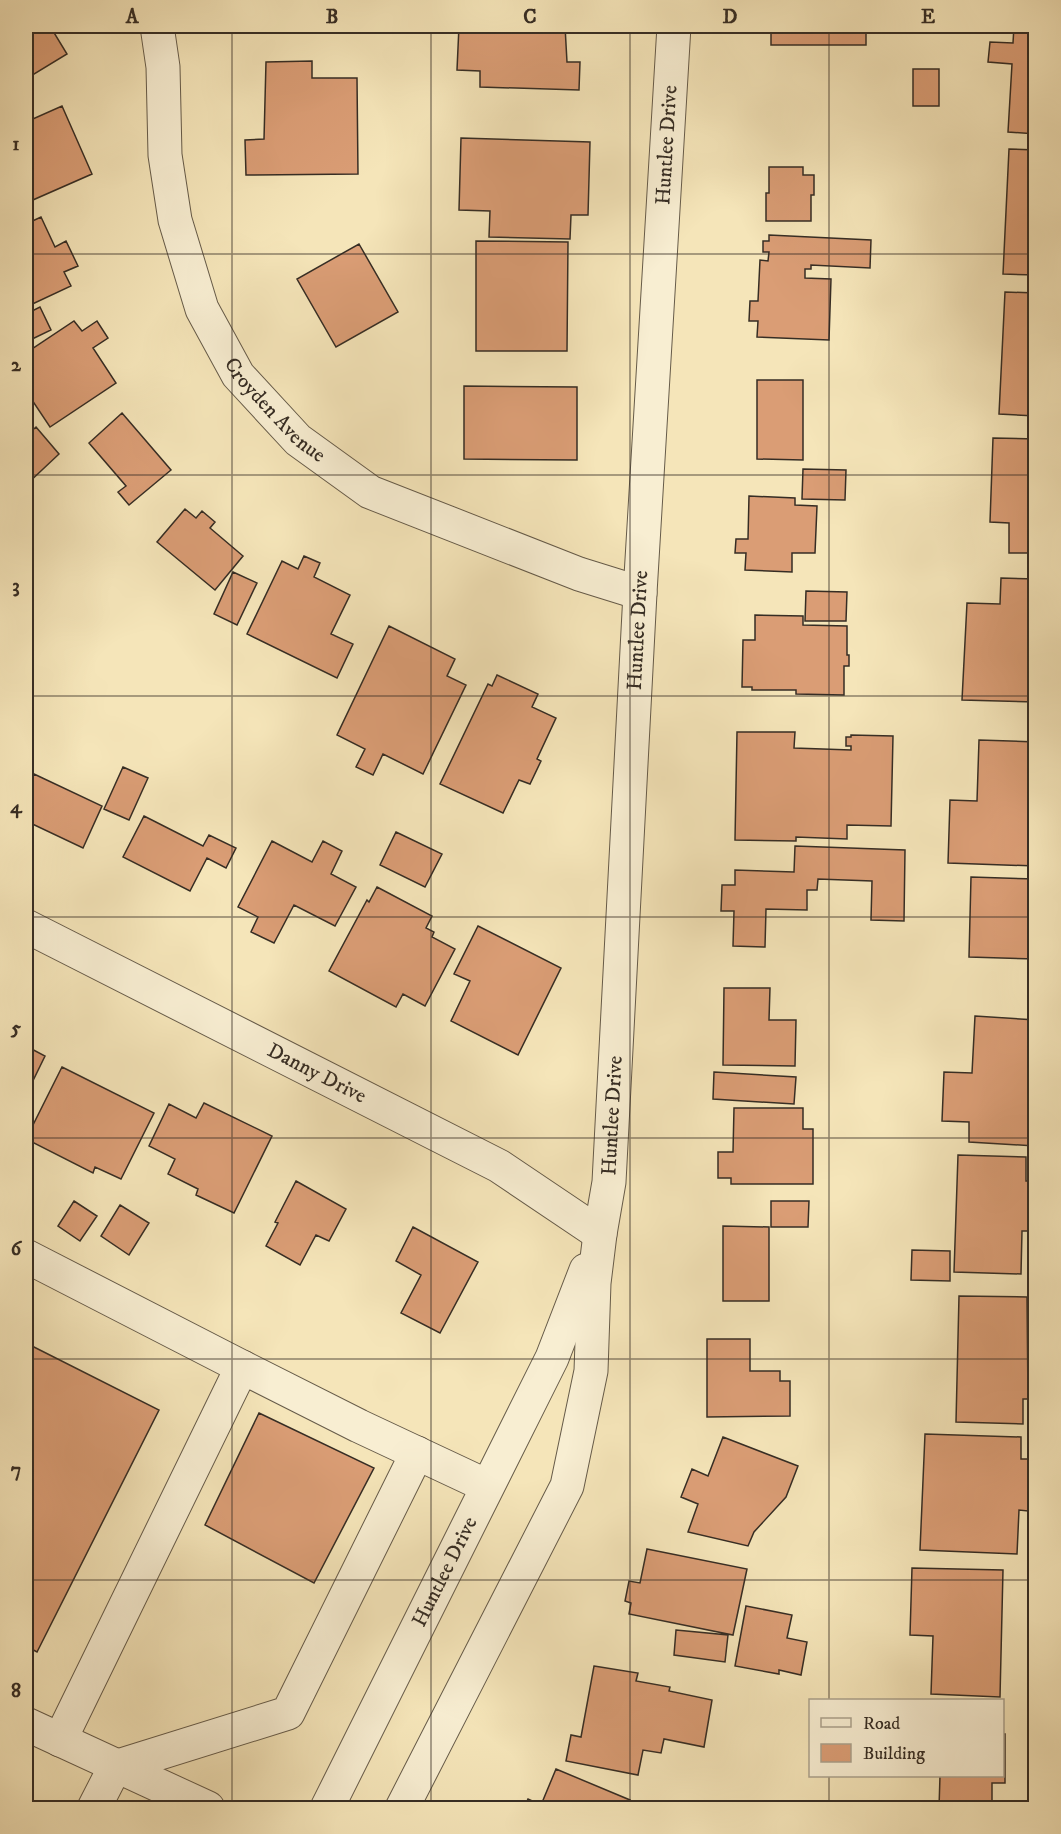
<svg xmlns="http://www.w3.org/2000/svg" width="1061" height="1834" font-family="'IM FELL DW Pica',serif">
  <rect width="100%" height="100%" fill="#f5e5b9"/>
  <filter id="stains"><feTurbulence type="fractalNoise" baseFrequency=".00333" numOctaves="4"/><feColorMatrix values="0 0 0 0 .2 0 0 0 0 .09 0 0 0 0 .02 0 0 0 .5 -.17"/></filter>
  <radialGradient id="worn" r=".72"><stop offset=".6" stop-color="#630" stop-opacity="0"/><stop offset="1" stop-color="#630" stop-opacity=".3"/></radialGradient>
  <path fill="#da9d75" stroke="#362d24" stroke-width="1.5" d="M26,26H50L67,54L26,79Z
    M459,26H565L567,62H580L579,90L480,87V71L457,70Z
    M771,26H866V45H771Z
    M1014,26H1036V134L1008,132L1012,64L988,62L990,42L1013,43Z
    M312,61V78H357L358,174L246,175L245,140L264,139L266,62Z
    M913,69H939V106H913Z
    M62,106L92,174L26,203V122Z
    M461,138L590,142L588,215H571L570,239L489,237L490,211L459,210Z
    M1009,149L1036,150V275L1003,274Z
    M769,167H803V175H814V195H811V221H766V193H769Z
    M41,217L55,247L66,241L78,266L64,272L71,286L26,307V224Z
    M769,235L871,240L870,268L811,265V269H805V278L831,279L829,340L757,337L758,321H749L750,301H758L760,260L768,261L769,252H763V241H769Z
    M476,241L568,242L567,351H476Z
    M359,244L398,312L336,347L297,279Z
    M1005,292L1036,293V416L999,414Z
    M40,307L51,330L26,342V314Z
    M74,321L82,331L97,321L108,338L93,348L116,383L50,427L26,391V353Z
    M757,380H803V460L757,459Z
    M464,386L577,387V460L464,459Z
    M122,413L171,470L129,505L118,492L126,486L89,443Z
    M36,427L59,454L26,485V436Z
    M993,438L1036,439V553H1009V523L990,522Z
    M803,469L846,470L845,500L802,499Z
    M749,496L795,498V505L817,506L815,553H792V572L745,570L746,553H735L736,539H748Z
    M185,509L196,518L202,511L215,522L210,528L243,556L215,590L157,542Z
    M304,556L320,563L314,577L350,595L331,634L353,644L337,678L247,634L282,561L298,569Z
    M233,572L257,583L237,625L214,614Z
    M1001,578L1036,579V702L962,700L967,603L1000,604Z
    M806,591L847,592L846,621H805Z
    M755,615L803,616V625L847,626V655H849V666H844V695L796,694V690H752V687H742L743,640H755Z
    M389,626L455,659L447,676L466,685L423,774L383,754L373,775L356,767L365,749L337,735Z
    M497,675L538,694L532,707L556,718L537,759L541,761L530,784L519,780L503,813L440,784L488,684L492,686Z
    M737,732H795L794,748L851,750V746H846V737H851V735L893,736L891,826L847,825V839L796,837V841L735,840Z
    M26,733L32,736L26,749Z
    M979,740L1036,742V866L948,863L950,800L977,801Z
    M123,767L148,778L129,820L104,809Z
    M34,774L102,806L83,848L26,821V793Z
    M144,816L203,846L209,835L236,848L226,868L207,858L190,891L123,857Z
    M396,832L442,854L425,887L380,865Z
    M272,841L312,862L323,841L342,851L331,874L356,887L335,926L294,905L274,943L251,932L258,917L238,907Z
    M795,846L905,850L904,921L871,920L872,881L818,879L817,890H807V910L766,909L765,947L733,946L734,911H721L722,885H735V870L794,872Z
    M971,877L1036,879V959L969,957Z
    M377,887L432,916L426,928L434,932L432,937L455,949L425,1006L403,994L396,1007L329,971L367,900L369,902Z
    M478,926L561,968L518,1055L451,1021L470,981L454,974Z
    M724,988H770L769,1020H796L795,1066L723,1065Z
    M975,1016L1036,1020L1035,1146L969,1142V1122L942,1121L944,1072L972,1073Z
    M26,1046L45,1056L26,1095Z
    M62,1067L154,1113L121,1179L95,1167L93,1173L26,1139Z
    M714,1072L796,1077L794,1104L713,1099Z
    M204,1103L272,1136L234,1213L196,1195L198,1189L168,1174L175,1159L149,1146L169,1104L196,1118Z
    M734,1108H803V1129H813V1184H731V1178H718V1152H733Z
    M958,1155L1026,1157V1181H1034L1032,1231H1022L1021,1274L954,1272Z
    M296,1181L346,1209L329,1241L316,1235L300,1265L266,1246L278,1223L275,1222Z
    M74,1201L97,1216L80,1241L58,1226Z
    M771,1201H809L808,1227H771Z
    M120,1205L149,1223L129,1255L101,1236Z
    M723,1226L769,1227V1301H723Z
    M413,1227L478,1262L440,1333L401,1313L421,1275L396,1261Z
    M912,1250L950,1251V1281L911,1280Z
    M959,1296L1027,1297L1028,1399H1023V1424L956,1422Z
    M707,1339H750V1371H780V1381H790V1416L707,1417Z
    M26,1343L159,1410L37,1652L26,1646Z
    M259,1413L374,1468L314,1583L205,1525Z
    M925,1434L1021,1437V1459H1030L1028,1511L1019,1510L1017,1554L920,1550Z
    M723,1437L798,1466L786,1497L754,1532L748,1546L688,1532L698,1504L681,1497L692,1469L708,1476Z
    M647,1549L747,1569L733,1635L629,1614L631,1603L625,1601L629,1581L640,1583Z
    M912,1568L1003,1570L1000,1697L931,1694L933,1636L910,1635Z
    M746,1606L792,1615L787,1638L807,1642L801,1675L779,1670V1674L735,1666Z
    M676,1630L728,1635L725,1662L674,1655Z
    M594,1666L638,1673L636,1681L670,1687L669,1691L712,1700L704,1747L664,1739L661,1753L643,1750L638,1775L566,1761L571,1735L581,1737Z
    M1002,1734H1005V1783H992V1808H939L940,1776H1002Z
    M556,1769L630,1800L626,1808H524L528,1799L541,1805Z"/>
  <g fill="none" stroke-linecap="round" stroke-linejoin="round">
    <defs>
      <g id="minor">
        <path id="s1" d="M157,26L163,67L165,155L175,220L202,309L238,375L298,440L370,492L579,574L640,593"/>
        <path id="s2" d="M26,926L499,1166L600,1234"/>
        <path d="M26,1256L242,1367"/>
        <path d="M26,1724L208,1808"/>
        <path d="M60,1740L242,1367L359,1426L487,1486"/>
        <path d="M94,1808L115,1767L288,1713L417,1453"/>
        <path id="s3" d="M327,1808L552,1358L586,1270"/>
        <path id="s4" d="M402,1808L567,1486L591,1371L594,1283L600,1234L609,1182L640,593L674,26"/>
      </g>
    </defs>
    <use href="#minor" stroke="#665b49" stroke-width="35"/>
    <use href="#minor" stroke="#f8eed2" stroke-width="33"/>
  </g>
  <path fill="none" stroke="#362d24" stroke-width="1.5" stroke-opacity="0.55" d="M232,26V1808M431,26V1808M630,26V1808M829,26V1700M26,254H1036M26,475H1036M26,696H1036M26,917H1036M26,1138H1036M26,1359H1036M26,1580H1036M829,1776V1808"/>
  <g text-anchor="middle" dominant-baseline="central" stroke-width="4.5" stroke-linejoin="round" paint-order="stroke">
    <g font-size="21" fill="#362d24" stroke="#f8eed2">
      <text stroke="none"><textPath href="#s4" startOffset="1708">Huntlee Drive</textPath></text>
      <text stroke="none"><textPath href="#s1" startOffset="414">Croyden Avenue</textPath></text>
      <text stroke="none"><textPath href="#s4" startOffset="1222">Huntlee Drive</textPath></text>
      <text stroke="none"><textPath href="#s2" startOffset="326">Danny Drive</textPath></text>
      <text stroke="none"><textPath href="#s4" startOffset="736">Huntlee Drive</textPath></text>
      <text stroke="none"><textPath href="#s3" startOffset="264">Huntlee Drive</textPath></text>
    </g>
  </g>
  <rect width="1061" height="1834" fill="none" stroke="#f5e5b9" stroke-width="66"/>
  <rect x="809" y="1699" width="195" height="78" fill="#f8eed2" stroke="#aaa18c" stroke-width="1.5"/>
  <rect x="821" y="1718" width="30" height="9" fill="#f8eed2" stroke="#aaa18c" stroke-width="1.5"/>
  <text x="863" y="1729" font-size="18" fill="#362d24">Road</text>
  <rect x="821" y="1744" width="30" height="18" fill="#da9d75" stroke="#aaa18c" stroke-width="1.5"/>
  <text x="863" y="1759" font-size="18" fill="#362d24">Building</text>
  <rect x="33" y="33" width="995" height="1768" fill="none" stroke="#362d24" stroke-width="2"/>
  <g font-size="20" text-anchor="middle" font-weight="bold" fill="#362d24">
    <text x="132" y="23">A</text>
    <text x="332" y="23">B</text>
    <text x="530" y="23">C</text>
    <text x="730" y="23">D</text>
    <text x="928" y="23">E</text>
    <text x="16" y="150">1</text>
    <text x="16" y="371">2</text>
    <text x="16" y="592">3</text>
    <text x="16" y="813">4</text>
    <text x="16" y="1034">5</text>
    <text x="16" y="1255">6</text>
    <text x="16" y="1476">7</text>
    <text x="16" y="1697">8</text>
  </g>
  <rect width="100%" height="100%" filter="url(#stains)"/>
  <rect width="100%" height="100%" fill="url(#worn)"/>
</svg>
